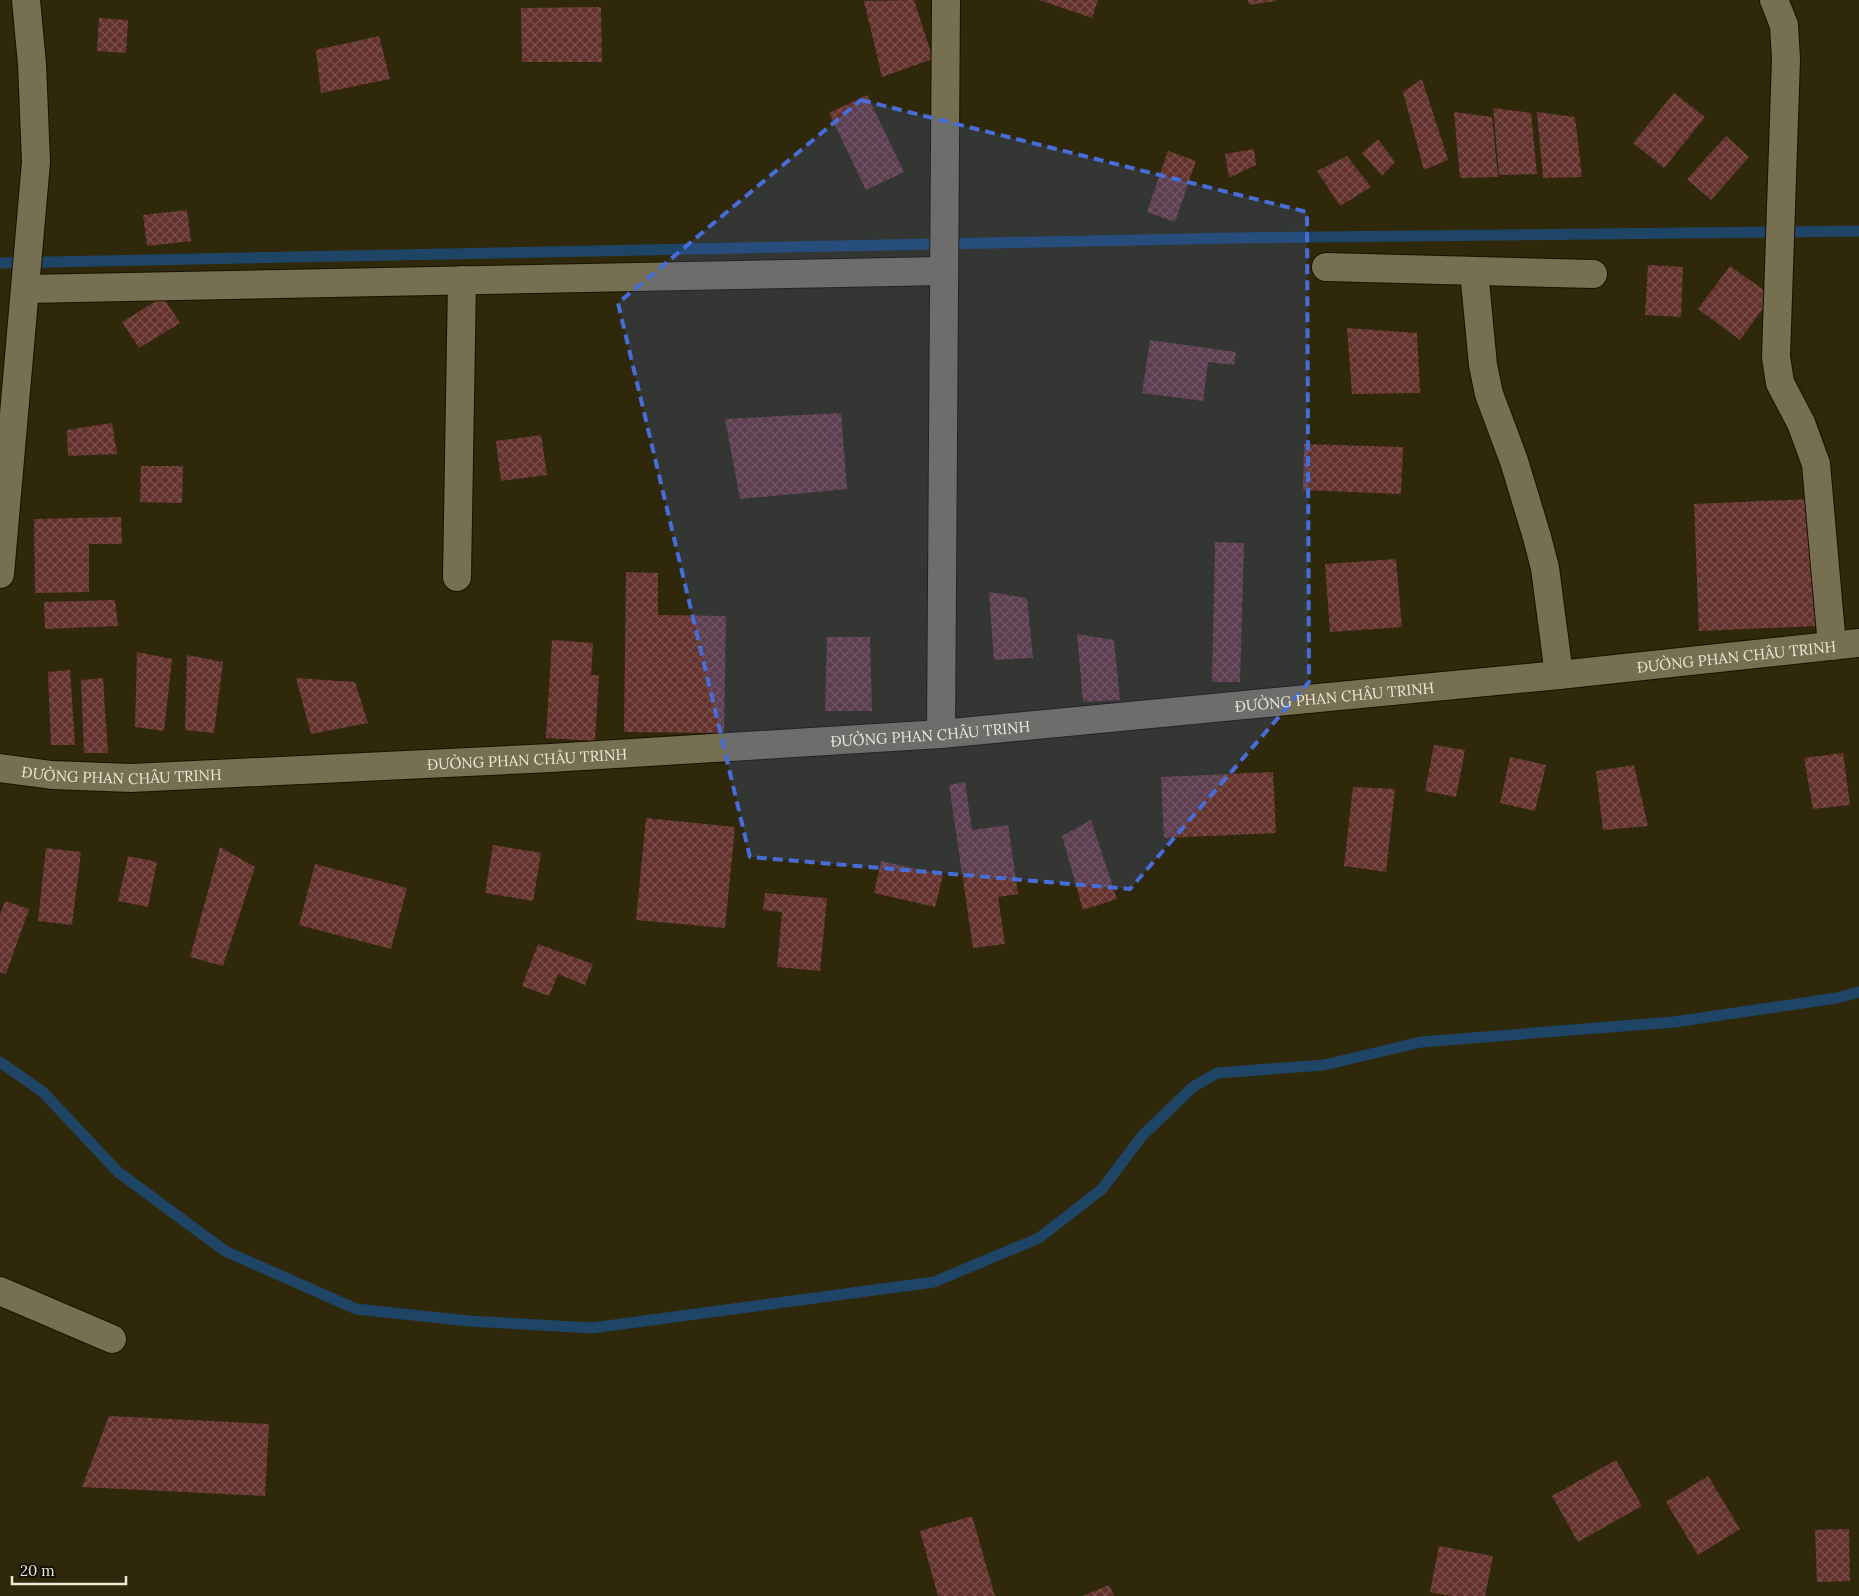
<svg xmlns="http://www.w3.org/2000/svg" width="1859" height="1596" font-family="Lora,serif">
  <defs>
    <pattern id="building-cross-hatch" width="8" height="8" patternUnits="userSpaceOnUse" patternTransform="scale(1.25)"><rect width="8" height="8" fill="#63322d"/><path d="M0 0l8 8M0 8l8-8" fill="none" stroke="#7a504b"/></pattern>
  </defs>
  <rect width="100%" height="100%" fill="#2f280b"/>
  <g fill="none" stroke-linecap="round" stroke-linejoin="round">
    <path stroke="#1f4566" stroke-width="11" d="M0,263L1234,238L1859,231
      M0,1062L43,1092L118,1172L225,1251L356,1309L469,1321L592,1328L934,1282L1039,1238L1102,1189L1142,1136L1193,1087L1217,1073L1324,1065L1421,1042L1674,1022L1837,998L1859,992"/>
  </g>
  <path fill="url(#building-cross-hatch)" d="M914,0L933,59L882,77L864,1Z
    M1039,0H1098L1092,18Z
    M1248,0H1276V1L1249,5Z
    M601,7L602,62H522L521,8Z
    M99,18L128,20L126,53L97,51Z
    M379,36L390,79L321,93L316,50Z
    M1422,79L1448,160L1424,170L1403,92Z
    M1674,93L1705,117L1664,168L1633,143Z
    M867,95L904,172L866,190L829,113Z
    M1493,108L1531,113L1537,174L1499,175Z
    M1454,112L1492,117L1498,177L1460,178Z
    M1537,112L1575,117L1582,177L1543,178Z
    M1726,136L1749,157L1711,200L1687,179Z
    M1378,139L1395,162L1382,176L1362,153Z
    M1254,149L1256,165L1229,178L1225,154Z
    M1168,151L1196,161L1175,222L1147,212Z
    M1347,156L1371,187L1340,206L1317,171Z
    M187,210L191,241L147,246L143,215Z
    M1648,265L1683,267L1681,317L1645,315Z
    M1730,266L1772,296L1740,340L1698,309Z
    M163,297L180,323L139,348L122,322Z
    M1347,328L1417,333L1420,393L1352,394Z
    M1150,340L1236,352L1234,365L1208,362L1203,401L1142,393Z
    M841,413L847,489L740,499L725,419Z
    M112,423L117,454L68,456L67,430Z
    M541,435L547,475L501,481L496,441Z
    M1304,444L1403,447L1401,494L1303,490Z
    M141,466H183L182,503L140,502Z
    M1812,499L1817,626L1699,631L1694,504Z
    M121,517L122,544H89V592L35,593L34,519Z
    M1215,542L1244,543L1240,682H1212Z
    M1396,559L1402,627L1330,632L1325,564Z
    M626,572L658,573V615L726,616L724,733L624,732Z
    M989,592L1027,598L1033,658L994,660Z
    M115,600L118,626L45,629L44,602Z
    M1077,634L1114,640L1120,700L1083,702Z
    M827,637H870L872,711H825Z
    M552,640L593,643L591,675H599L595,741L546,738Z
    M137,652L172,659L164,731L135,727Z
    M187,655L223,662L214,733L185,730Z
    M70,670L75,745H51L48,672Z
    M103,678L108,753H84L81,680Z
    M296,678L355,682L368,723L311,734Z
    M1434,745L1465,750L1456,797L1425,791Z
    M1843,753L1850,805L1813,809L1804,758Z
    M1510,757L1546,765L1535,811L1500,803Z
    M1634,765L1648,826L1603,830L1596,771Z
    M1273,772L1276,833L1164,838L1161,777Z
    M965,782L972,830L1008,825L1018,894L998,897L1005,944L973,948L949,785Z
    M1353,787L1395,789L1386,872L1344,866Z
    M646,818L735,827L725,928L636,920Z
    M1091,820L1117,899L1083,910L1062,836Z
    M493,845L541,853L533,901L485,893Z
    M220,847L255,867L223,966L190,957Z
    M46,848L81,852L72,925L38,921Z
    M128,856L157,862L148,907L118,901Z
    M881,861L943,875L935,907L874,893Z
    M315,864L407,888L391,949L299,925Z
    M765,893L827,898L820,971L777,967L782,912L763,910Z
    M5,901L29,909L6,974L0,972V914Z
    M538,944L593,964L585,985L558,974L549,996L522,986Z
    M109,1416L269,1424L265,1496L82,1487Z
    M1616,1460L1642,1506L1578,1542L1552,1496Z
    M1708,1476L1740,1529L1698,1555L1666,1502Z
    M972,1516L995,1596H938L920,1531Z
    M1849,1529L1850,1581L1817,1582L1815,1530Z
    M1439,1546L1493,1556L1485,1596H1450L1430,1592Z
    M1109,1585L1114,1596H1083Z"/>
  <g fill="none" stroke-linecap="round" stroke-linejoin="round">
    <defs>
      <g id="street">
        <path d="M1774,0L1784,25L1786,59L1776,357L1780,383L1801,423L1816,464L1832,646"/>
        <path d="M1326,267L1593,274"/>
        <path d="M1474,271L1483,365L1489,394L1514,461L1537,537L1545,568L1559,675"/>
        <path d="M26,289L944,271"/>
        <path d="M0,574L36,162L32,64L26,0"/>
        <path d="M457,577L462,280"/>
        <path d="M941,734L946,0"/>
        <path id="s1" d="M0,768L52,775L131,778L551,758L941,734L1559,675L1859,643"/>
        <path d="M0,1291L112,1339"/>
      </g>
    </defs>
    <use href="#street" stroke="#181100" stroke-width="30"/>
    <use href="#street" stroke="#776f51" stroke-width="28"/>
  </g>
  <path fill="#476dd8" fill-opacity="0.2" stroke="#476dd8" stroke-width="4" stroke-dasharray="10 6" stroke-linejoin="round" d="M861,100L1307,212L1309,682L1130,889L750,857L618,303Z"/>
  <g text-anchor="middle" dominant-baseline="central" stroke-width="4" stroke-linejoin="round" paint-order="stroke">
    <g font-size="15" fill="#ede9d8" stroke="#141106">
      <text stroke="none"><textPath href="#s1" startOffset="1742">ĐƯỜNG PHAN CHÂU TRINH</textPath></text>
      <text stroke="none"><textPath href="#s1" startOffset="1338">ĐƯỜNG PHAN CHÂU TRINH</textPath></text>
      <text stroke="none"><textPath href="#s1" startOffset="932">ĐƯỜNG PHAN CHÂU TRINH</textPath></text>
      <text stroke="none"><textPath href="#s1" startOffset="528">ĐƯỜNG PHAN CHÂU TRINH</textPath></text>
      <text stroke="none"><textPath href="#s1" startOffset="122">ĐƯỜNG PHAN CHÂU TRINH</textPath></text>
    </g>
  </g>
  <path d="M12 1576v8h114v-8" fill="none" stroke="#ede9d8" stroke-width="2.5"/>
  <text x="20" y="1576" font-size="15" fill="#ede9d8" stroke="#141106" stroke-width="4" paint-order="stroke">20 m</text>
</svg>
